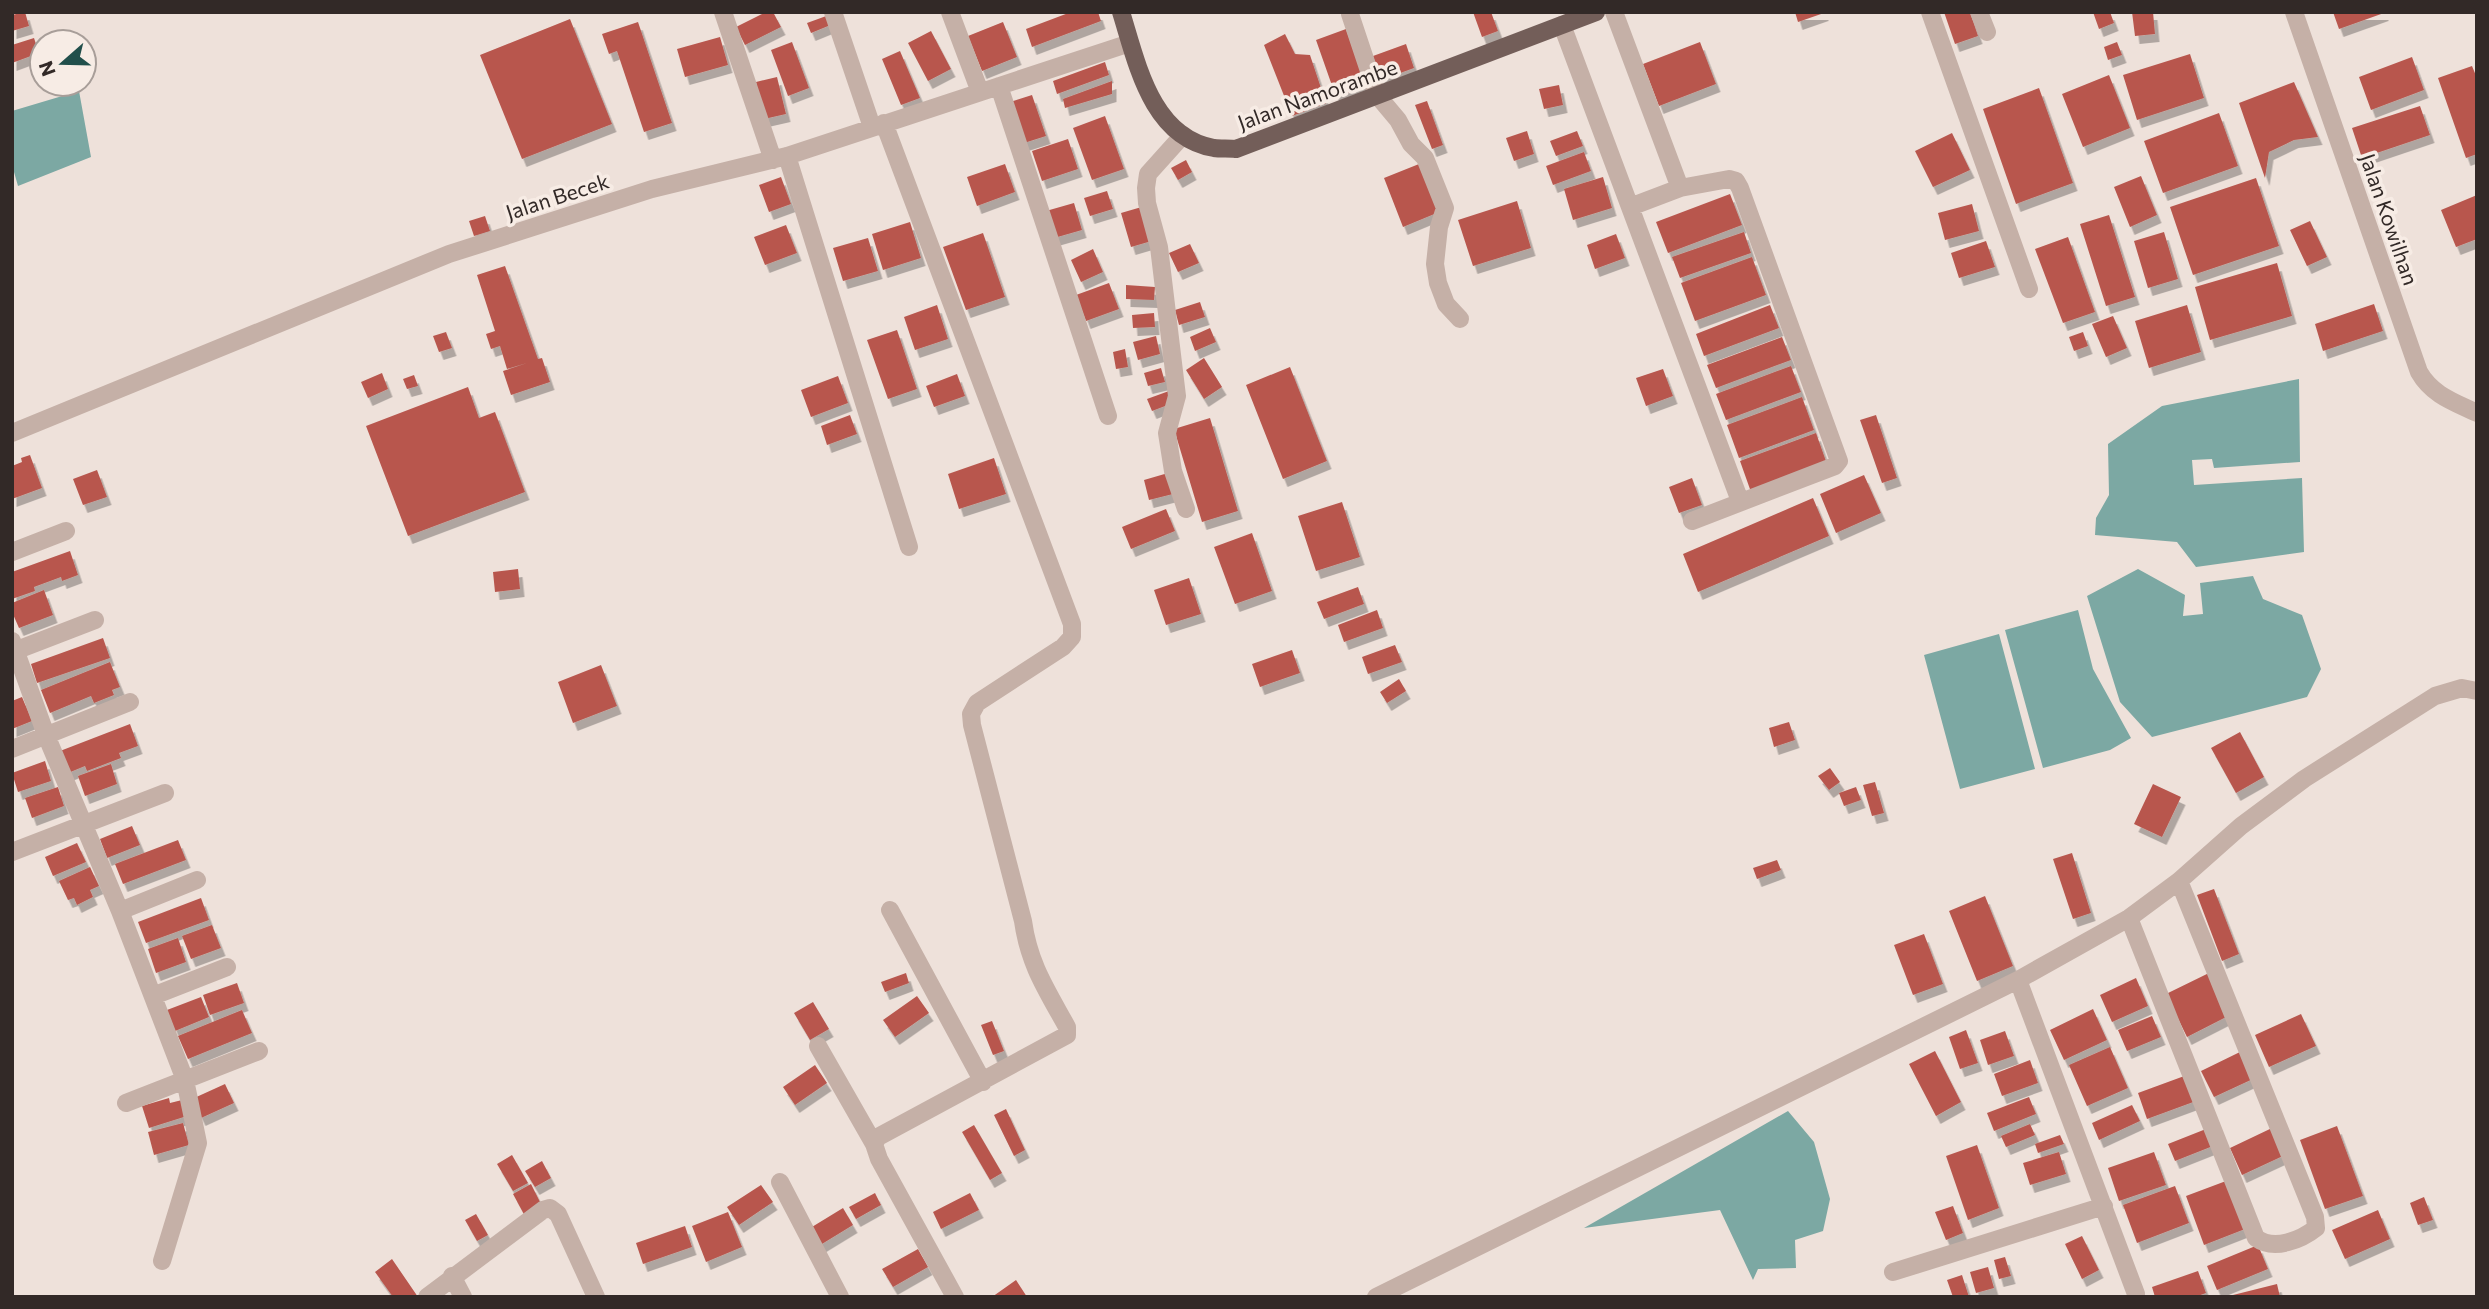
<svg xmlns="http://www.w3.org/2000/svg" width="2489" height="1309" font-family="Commissioner,sans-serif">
  <defs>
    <filter id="shadow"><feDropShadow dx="4.5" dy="8" stdDeviation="0" flood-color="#0004"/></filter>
  </defs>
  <rect width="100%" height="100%" fill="#eee1da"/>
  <path fill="#7ca8a3" d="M79,91L91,157L18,186L12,165V111Z
    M2299,379L2300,462L2214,468L2212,459L2192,460L2194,485L2302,478L2304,552L2196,567L2177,542L2095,535L2096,518L2109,495L2108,444L2162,406Z
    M2138,569L2185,595L2183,616L2203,614L2200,583L2253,576L2263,599L2302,615L2321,669L2307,697L2152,737L2120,702L2087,596Z
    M2078,610L2093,669L2131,738L2110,750L2043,768L2005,630Z
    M1999,634L2035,769L1960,789L1924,655Z
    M1788,1111L1814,1142L1830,1199L1823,1231L1795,1240L1796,1268L1758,1269L1753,1280L1720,1210L1584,1228Z"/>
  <path fill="#b8574e" filter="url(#shadow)" d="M25,12L29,26L12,31V15Z
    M766,12H773L781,27L745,45L736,27Z
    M1071,12H1098L1101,21L1032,47L1026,29Z
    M1473,12H1491L1498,31L1482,37Z
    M1795,12H1824V13L1798,22Z
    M1944,12H1970L1978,36L1955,44Z
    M2093,12H2110L2114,23L2099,29Z
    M2132,12H2153L2155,34L2135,36Z
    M2333,12H2384V13L2339,29Z
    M829,15L833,24L811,33L807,23Z
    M570,19L612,124L522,159L480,55Z
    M638,22L672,123L644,132L617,51L609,54L602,34Z
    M1003,22L1017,57L982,71L968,36Z
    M1346,29L1366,87L1336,97L1316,40Z
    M931,31L951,69L928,81L908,43Z
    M1285,34L1295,54L1310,55L1326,103L1292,116L1264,45Z
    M720,37L728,65L685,77L677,49Z
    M34,38L39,53L12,63V45Z
    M792,42L809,88L788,96L771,50Z
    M1700,42L1716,84L1659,106L1643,64Z
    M2117,42L2122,55L2108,60L2104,47Z
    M1406,44L1414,68L1381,80L1373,56Z
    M900,51L920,98L901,105L882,59Z
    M2190,54L2204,98L2137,120L2123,75Z
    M2412,57L2424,90L2371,110L2359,77Z
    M1105,62L1109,75L1057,94L1053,81Z
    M2472,66L2477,78V154L2466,158L2438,78Z
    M2109,75L2130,128L2083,147L2062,94Z
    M777,77L786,114L764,119L756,82Z
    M1112,81V94L1065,108L1063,99Z
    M2294,82L2318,137L2294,140L2269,152L2265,178L2239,103Z
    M1559,85L1563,105L1544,109L1539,89Z
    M2039,88L2073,183L2016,204L1983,109Z
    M1032,95L1046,136L1024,143L1010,102Z
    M1427,101L1443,145L1432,149L1415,105Z
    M2420,106L2430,135L2362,158L2352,128Z
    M2219,113L2238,166L2163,193L2144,141Z
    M1105,116L1124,169L1092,180L1073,128Z
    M1527,131L1534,154L1514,161L1506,138Z
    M1577,131L1583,146L1556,156L1550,141Z
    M1952,133L1970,170L1933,187L1915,151Z
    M1068,139L1078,169L1042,181L1032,151Z
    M1584,152L1591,171L1553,185L1546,166Z
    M1186,160L1192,172L1178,180L1171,168Z
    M1424,162L1444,210L1403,227L1384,178Z
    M1005,164L1015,192L977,206L967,177Z
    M2141,176L2157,215L2130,227L2114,187Z
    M781,177L791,204L769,212L759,185Z
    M1603,177L1612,208L1573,220L1564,189Z
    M2256,178L2279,246L2193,275L2170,207Z
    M1107,191L1113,209L1090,216L1084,198Z
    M1730,194L1742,225L1668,253L1656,222Z
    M2477,195V239L2456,247L2441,210Z
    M1517,201L1531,248L1473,266L1458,220Z
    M1074,203L1082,230L1054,238L1046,211Z
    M1972,204L1979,231L1945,240L1938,213Z
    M1145,206L1155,240L1131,247L1121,213Z
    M2109,215L2135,297L2106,306L2080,224Z
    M485,216L490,231L474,236L469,221Z
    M2310,221L2327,257L2307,266L2290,230Z
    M910,222L921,258L883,270L872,234Z
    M786,225L797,253L765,265L754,237Z
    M1744,232L1751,253L1680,278L1672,257Z
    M2164,232L2178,279L2148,288L2134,241Z
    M983,233L1005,297L966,310L943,247Z
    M1616,234L1625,258L1595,269L1587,245Z
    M2068,237L2095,312L2063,323L2035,249Z
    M868,238L878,271L843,281L833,248Z
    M1986,241L1995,267L1959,278L1951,253Z
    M1190,244L1199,263L1178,272L1169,253Z
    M1093,249L1103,272L1081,282L1071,260Z
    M1752,257L1766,295L1695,321L1681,283Z
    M2277,263L2292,316L2210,340L2195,287Z
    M505,266L538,359L542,358L550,382L511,395L503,371L527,363L507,369L500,346L491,349L486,334L495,331L477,275Z
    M1109,283L1119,309L1086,321L1076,295Z
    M1126,285L1155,287L1154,300L1126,299Z
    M1200,302L1205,317L1179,325L1175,310Z
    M2374,304L2383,331L2323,351L2315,324Z
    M937,305L948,339L915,350L904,317Z
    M1770,305L1779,328L1704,356L1696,334Z
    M2187,305L2201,352L2149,368L2135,321Z
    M1154,313L1155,327L1133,328L1132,315Z
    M2113,316L2127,348L2106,357L2092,324Z
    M1210,328L1216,342L1195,351L1190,337Z
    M897,330L917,389L888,399L867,340Z
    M446,332L452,348L439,352L433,336Z
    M2083,332L2088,346L2074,351L2069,337Z
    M1156,336L1160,354L1138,360L1133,342Z
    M1782,337L1791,360L1716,388L1707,365Z
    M1125,349L1128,367L1116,369L1113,352Z
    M1204,358L1222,387L1204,399L1186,370Z
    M1791,366L1801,392L1726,420L1716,394Z
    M1290,367L1327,461L1283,479L1246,385Z
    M1161,368L1165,382L1148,386L1144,373Z
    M1663,369L1673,396L1646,406L1636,378Z
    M382,373L388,389L368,398L361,382Z
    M957,374L965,396L934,407L926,386Z
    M414,375L418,386L407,389L403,379Z
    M838,376L848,403L811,417L801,390Z
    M468,387L479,418L495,412L525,492L408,536L366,426Z
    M1169,391L1173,403L1152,411L1147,399Z
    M1802,397L1814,430L1739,458L1727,425Z
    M850,415L857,434L827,445L821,426Z
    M1876,415L1897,478L1882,483L1860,420Z
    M1210,418L1238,511L1202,522L1174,429Z
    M1816,433L1827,464L1751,492L1740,461Z
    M30,455L42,488L12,499V466L22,462L21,458Z
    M994,458L1006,494L959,509L948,474Z
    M97,470L107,497L83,505L73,479Z
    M1168,473L1173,494L1149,500L1144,480Z
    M1864,475L1881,513L1836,533L1820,494Z
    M1692,478L1702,505L1679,513L1669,487Z
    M1813,498L1829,536L1698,592L1683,554Z
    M1342,502L1360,557L1316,571L1298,516Z
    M1166,509L1175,531L1131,549L1122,527Z
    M1252,533L1272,591L1235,604L1214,547Z
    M70,551L78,575L62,581L61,577L34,587L35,591L12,599V572Z
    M518,569L520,589L495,592L493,572Z
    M1189,578L1201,614L1166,625L1154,590Z
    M1358,587L1364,604L1324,619L1317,602Z
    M44,590L53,615L19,628L12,612V603Z
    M1377,610L1383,628L1344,642L1338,625Z
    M103,638L110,658L37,683L31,664Z
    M1395,645L1402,662L1368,674L1362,657Z
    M1292,650L1300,673L1260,687L1252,664Z
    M110,662L120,687L112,690L114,695L94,703L91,696L50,713L41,690Z
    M601,665L617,706L573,723L558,682Z
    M1399,679L1406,691L1387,703L1380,692Z
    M22,697L32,721L12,729V701Z
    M1789,722L1795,740L1774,747L1769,728Z
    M130,724L138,746L119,753L121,758L87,771L85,766L68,773L60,751Z
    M2240,732L2264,777L2236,793L2211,748Z
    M45,761L51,781L18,792L12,773Z
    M111,764L117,784L85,796L78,776Z
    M1830,768L1840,782L1829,790L1818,776Z
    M1875,782L1884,813L1872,816L1863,785Z
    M2153,784L2181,797L2162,837L2134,824Z
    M58,787L64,806L32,818L25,798Z
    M1856,787L1861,800L1844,806L1839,793Z
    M132,826L140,845L107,858L100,839Z
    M178,840L186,860L123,884L115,864Z
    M77,843L86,862L53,876L45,857Z
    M2072,853L2091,913L2073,919L2053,859Z
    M1777,860L1781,870L1757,879L1753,868Z
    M90,867L99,886L90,890L93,897L77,905L74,898L68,900L59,881Z
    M2214,889L2239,954L2222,961L2197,895Z
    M1985,896L2013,966L1977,981L1949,911Z
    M201,898L209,920L146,943L138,922Z
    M212,925L221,948L191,959L182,936Z
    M1924,934L1943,984L1913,995L1894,945Z
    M178,938L186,962L156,973L148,949Z
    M2211,972L2232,1014L2187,1037L2166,994Z
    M906,973L909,983L885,992L881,982Z
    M2136,978L2148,1006L2112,1022L2100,995Z
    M237,983L244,1003L210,1015L203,995Z
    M917,996L929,1013L895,1037L883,1020Z
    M201,997L209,1017L175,1031L167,1010Z
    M813,1002L829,1029L810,1040L794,1013Z
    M2093,1009L2107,1040L2064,1060L2050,1030Z
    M242,1010L252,1033L188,1059L178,1036Z
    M2301,1014L2316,1046L2269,1067L2255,1035Z
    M2152,1016L2161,1037L2127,1051L2118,1030Z
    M992,1021L1004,1051L993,1055L981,1025Z
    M1966,1030L1978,1063L1960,1069L1949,1037Z
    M2005,1031L2014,1056L1988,1065L1980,1040Z
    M2110,1047L2128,1088L2087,1106L2069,1065Z
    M1935,1051L1961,1102L1936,1116L1909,1064Z
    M2242,1051L2255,1078L2214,1097L2201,1071Z
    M2030,1060L2038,1083L2002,1096L1994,1074Z
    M815,1065L827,1083L795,1105L783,1087Z
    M2187,1075L2196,1101L2147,1119L2138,1093Z
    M225,1084L234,1103L201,1118L192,1099Z
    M2029,1097L2036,1114L1994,1131L1987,1113Z
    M169,1098L170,1103L182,1100L187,1116L149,1128L142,1106Z
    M2132,1105L2140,1121L2099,1140L2092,1123Z
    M1006,1109L1025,1150L1014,1156L994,1115Z
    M183,1123L189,1145L154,1155L148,1132Z
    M2030,1124L2035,1135L2006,1147L2001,1136Z
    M974,1125L1002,1173L990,1180L962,1132Z
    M2337,1126L2363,1196L2325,1209L2300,1140Z
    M2211,1127L2218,1144L2175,1161L2168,1144Z
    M2272,1128L2285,1155L2242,1175L2230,1148Z
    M2060,1135L2064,1144L2038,1153L2035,1144Z
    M1977,1145L1999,1208L1968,1220L1946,1156Z
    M2059,1152L2066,1174L2030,1185L2023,1163Z
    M2154,1152L2166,1185L2119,1201L2108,1168Z
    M512,1155L528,1183L513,1191L497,1164Z
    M542,1161L551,1178L535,1187L525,1171Z
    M2226,1181L2245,1229L2204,1245L2186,1196Z
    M531,1184L543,1208L526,1218L513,1194Z
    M761,1185L773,1202L739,1225L727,1207Z
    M2175,1186L2189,1223L2137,1243L2123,1205Z
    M875,1193L881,1205L856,1219L849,1207Z
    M970,1193L979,1210L941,1229L933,1212Z
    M2424,1197L2433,1220L2418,1225L2410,1203Z
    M1953,1206L1963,1233L1946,1240L1935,1212Z
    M843,1208L853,1225L817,1247L807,1230Z
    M2378,1210L2390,1239L2345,1259L2332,1230Z
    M728,1212L742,1247L706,1262L692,1226Z
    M476,1214L488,1235L477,1241L465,1220Z
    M685,1226L692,1247L643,1264L636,1243Z
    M2082,1236L2099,1270L2082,1279L2065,1244Z
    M2258,1245L2268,1269L2217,1290L2207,1266Z
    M918,1249L928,1267L893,1287L882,1269Z
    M2005,1257L2011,1276L1999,1279L1994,1260Z
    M392,1259L418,1297H393L375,1272Z
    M1988,1267L1994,1288L1976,1293L1970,1272Z
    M2198,1271L2206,1293L2195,1297H2155L2152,1287Z
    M1962,1275L1969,1297H1953L1947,1280Z
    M1016,1280L1027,1297H992Z
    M2277,1284L2280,1297H2234L2233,1295Z"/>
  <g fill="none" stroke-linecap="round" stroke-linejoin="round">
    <path stroke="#c5b0a7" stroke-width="18" d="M723,12L773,160
      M833,12L872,127
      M950,12L980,92
      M1614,12L1680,188
      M1930,12L2029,289
      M1979,12L1987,32
      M2294,12L2419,372C2432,395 2454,402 2477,413
      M1350,14L1377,95L1398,120L1411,144L1425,158L1445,208L1439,227L1435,264L1438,283L1446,304L1460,319
      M1562,25L1630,207
      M999,86L1108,416
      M1183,135L1148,174L1146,188L1147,203L1159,247L1177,396L1167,433L1173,471L1186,509
      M787,156L909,547
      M12,433L449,254L652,189L787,156L1130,43
      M1692,521L1835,466L1839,461L1740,188L1736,181L1729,179L1680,188L1630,207L1740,501
      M12,552L66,531
      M12,641L46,735L120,911L185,1080L198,1143L162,1261
      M12,652L95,620
      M12,749L130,702
      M12,852L165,793
      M890,910L983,1082
      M120,911L197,880
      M2129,918L2256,1238C2274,1251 2301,1240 2316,1228L2315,1217L2179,881
      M2018,980L2136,1294
      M153,996L227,967
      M818,1046L874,1144L879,1159L955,1297
      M126,1103L259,1051
      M874,1144L878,1137L1067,1035V1027C1046,989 1029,964 1023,921L972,725L971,714L977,703L1063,647L1072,637V624L884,123
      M780,1182L840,1297
      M1893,1272L2104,1206
      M452,1276L463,1297
      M427,1297L543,1210L550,1208L558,1214L596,1297
      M1376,1297L2018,980L2129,918L2179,881L2241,826L2304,779L2435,696L2462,688L2477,691"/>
    <path stroke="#735e59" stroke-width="18" d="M1121,12C1137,63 1151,137 1214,148C1221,149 1229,148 1236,149L1596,12"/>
  </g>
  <g text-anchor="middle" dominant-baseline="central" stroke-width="7" stroke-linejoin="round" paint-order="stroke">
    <g font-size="21" fill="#322927" stroke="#f7ece5">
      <text transform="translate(1317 94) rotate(-20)">Jalan Namorambe</text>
      <text transform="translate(557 196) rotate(-18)">Jalan Becek</text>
      <text transform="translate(2390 219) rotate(71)">Jalan Kowilhan</text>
    </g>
  </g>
  <rect width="2489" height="1309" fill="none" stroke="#322927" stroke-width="28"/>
  <g transform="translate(63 63) rotate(250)"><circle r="33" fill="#f7ece5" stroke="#a89e99" stroke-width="2"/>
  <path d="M0-5L12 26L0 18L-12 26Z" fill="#214f4b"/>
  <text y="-10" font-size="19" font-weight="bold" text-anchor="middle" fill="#322927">N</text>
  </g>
</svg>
